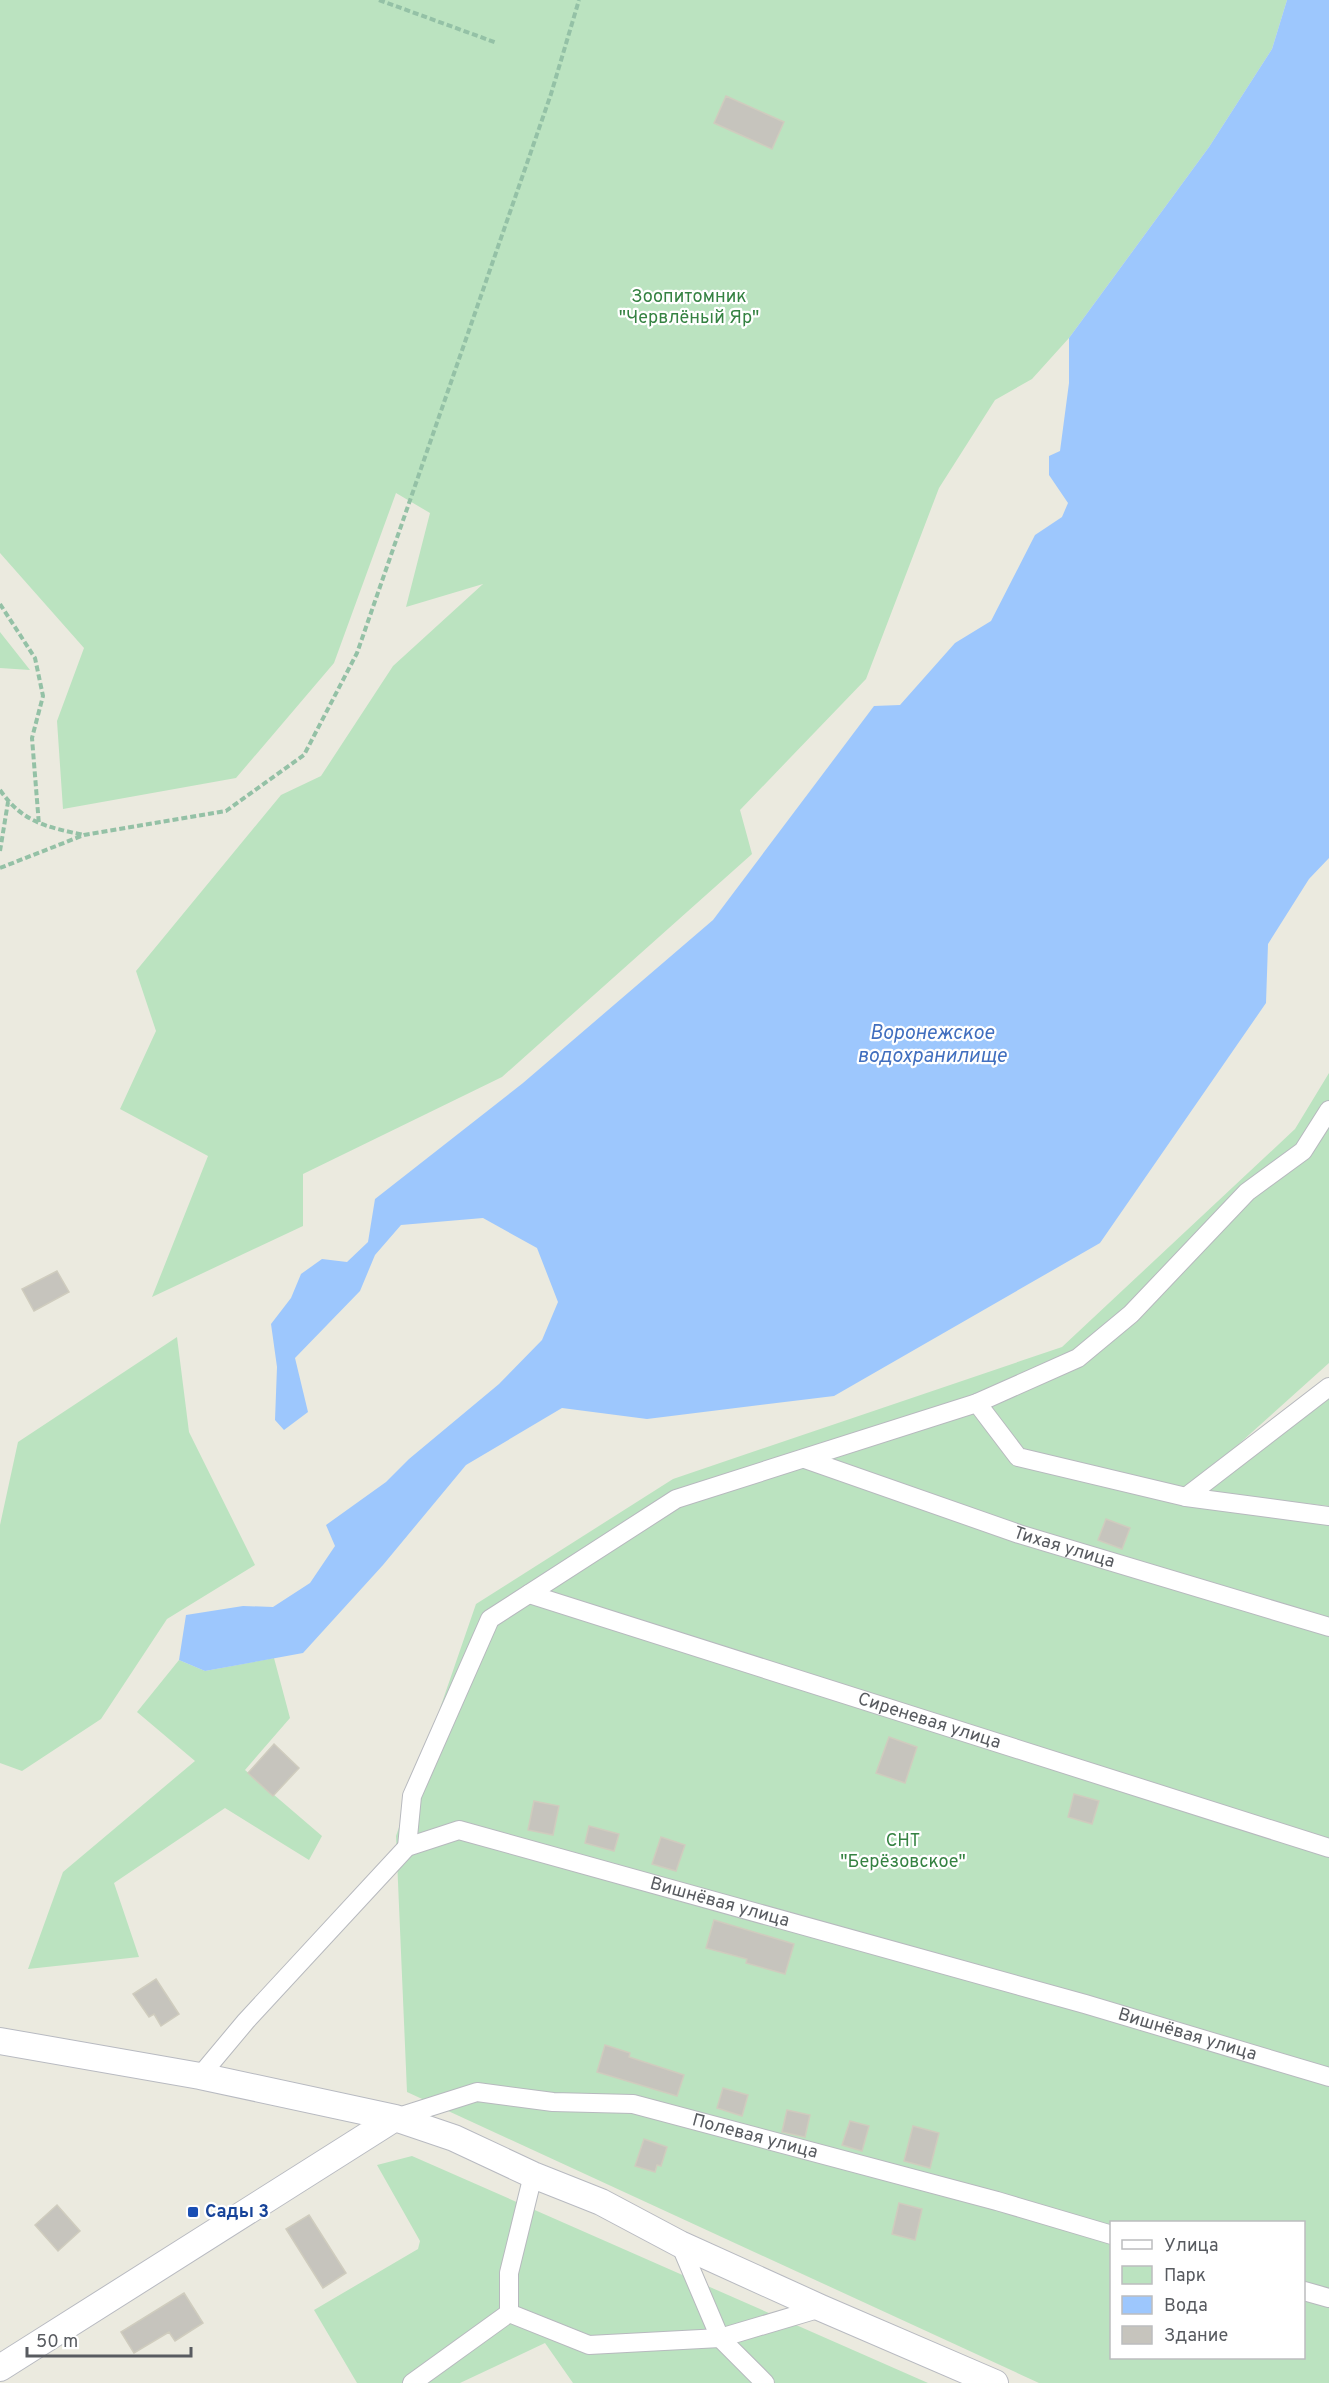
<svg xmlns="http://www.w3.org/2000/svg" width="1329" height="2383" font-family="Overpass,sans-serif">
  <rect width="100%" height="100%" fill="#ebeadf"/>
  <path fill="#bbe3c0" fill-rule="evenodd" d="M0,0H1287L1272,49L1209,147L1069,338L1032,379L995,400L939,488L866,679L740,810L752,854L502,1077L303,1174V1226L152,1297L208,1156L120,1109L156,1031L136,971L281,795L321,776L393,666L483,584L406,607L430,513L396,493L334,663L236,778L63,809L57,721L84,648L0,553Z
    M0,632L30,670L0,668Z
    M1329,1073V1363L1173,1503L1329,1520V2383H1039L407,2092L396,1836L476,1604L673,1479L1062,1347L1295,1129ZM1112,2222H1304V2358H1112Z
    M177,1337L189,1432L255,1565L167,1619L101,1719L22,1771L0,1763V1525L18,1442Z
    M1329,1382V1506L1208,1492Z
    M274,1658L290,1718L245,1770L322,1836L309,1860L225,1808L114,1883L139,1957L28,1969L63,1872L195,1761L137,1712L179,1660L205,1671Z
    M412,2156L928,2383H573L545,2343L460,2383H357L314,2310L418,2249L420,2241L377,2165Z"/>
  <path fill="#9dc7fd" d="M1287,0H1329V858L1309,879L1268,944L1266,1003L1100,1243L834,1396L647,1419L562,1408L466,1465L383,1565L303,1653L205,1671L179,1660L186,1615L243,1606L273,1607L310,1583L335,1546L326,1525L386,1482L409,1459L499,1384L542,1340L558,1302L537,1248L483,1218L401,1225L375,1255L360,1291L295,1358L308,1412L284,1430L275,1420L277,1367L271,1324L291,1298L301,1274L322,1259L347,1262L368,1242L375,1199L523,1083L713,920L874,706L900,705L955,643L991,621L1035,535L1062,517L1068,503L1049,475V456L1060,451L1069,383V338L1209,147L1272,49Z"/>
  <path fill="#c6c4bd" stroke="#cfccbe" stroke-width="1.5" d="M726,96L784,122L772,149L714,123Z
    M57,1271L69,1292L34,1311L22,1289Z
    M1106,1519L1130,1528L1122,1549L1098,1540Z
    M889,1737L917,1747L905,1783L876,1773Z
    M274,1744L299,1768L273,1796L248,1773Z
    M1074,1794L1099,1801L1092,1824L1068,1817Z
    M534,1801L559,1806L553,1835L528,1830Z
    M589,1826L619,1834L614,1851L585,1843Z
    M661,1837L685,1845L676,1871L652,1864Z
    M714,1920L794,1944L785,1974L746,1963L747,1959L706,1948Z
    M156,1979L179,2014L161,2026L154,2014L149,2017L133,1994Z
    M605,2045L630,2053L629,2057L684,2075L677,2096L597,2072Z
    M723,2088L748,2095L742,2116L717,2108Z
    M787,2110L810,2115L805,2137L782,2132Z
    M850,2121L869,2126L862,2151L842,2145Z
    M913,2126L939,2133L930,2168L904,2161Z
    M644,2139L667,2147L661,2166L657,2165L655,2172L635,2166Z
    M899,2203L922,2209L915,2240L892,2234Z
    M57,2205L80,2231L58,2251L35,2225Z
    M309,2215L346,2273L323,2288L286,2229Z
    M184,2293L203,2323L175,2341L169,2332L134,2353L121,2332Z"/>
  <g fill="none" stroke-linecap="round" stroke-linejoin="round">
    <defs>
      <g id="street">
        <path d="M977,1403L1018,1457L1186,1497L1329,1516"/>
        <path id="s1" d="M805,1459L1019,1534L1329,1627"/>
        <path d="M1186,1497L1329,1387"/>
        <path id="s2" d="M529,1594L1329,1848"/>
        <path d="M407,1847L412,1796L490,1619L676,1499L977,1403L1078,1358L1131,1314L1247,1192L1303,1151L1329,1110"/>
        <path id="s3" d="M200,2076L246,2021L407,1847L459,1830L1085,2004L1329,2077"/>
        <path id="s4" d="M395,2118L477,2092L553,2102L633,2104L997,2201L1112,2235"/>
        <path d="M680,2244L720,2338L765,2383"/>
        <path d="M1304,2291L1329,2298"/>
        <path d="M509,2313V2273L533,2175"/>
        <path d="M412,2383L509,2313L589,2345L720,2338L821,2308"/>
      </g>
      <path id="secondary" d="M0,2041L200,2076L395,2118L454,2138L533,2175L601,2202L680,2244L821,2308L995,2383
        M0,2368L395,2118"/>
    </defs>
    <use href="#street" stroke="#b7b9be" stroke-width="20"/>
    <use href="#secondary" stroke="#b8bac1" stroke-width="28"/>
    <path stroke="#94c1a6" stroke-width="4" stroke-dasharray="6 3" stroke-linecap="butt" d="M379,0L497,43
      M0,604L35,658L43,696L32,738L39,825
      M0,790C23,823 47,827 84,835
      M0,851L8,802
      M0,868L84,835L226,811L304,755L357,653L551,94L579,0"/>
    <use href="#street" stroke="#fff" stroke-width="18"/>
    <use href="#secondary" stroke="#fff" stroke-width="26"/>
  </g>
  <rect fill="#1a4fb4" stroke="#fff" stroke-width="2" x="187" y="2206" width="12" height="12" rx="3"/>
  <g text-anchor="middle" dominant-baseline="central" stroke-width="4.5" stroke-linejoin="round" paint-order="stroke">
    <g font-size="18" fill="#358242" stroke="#fff">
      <text x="689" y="297">Зоопитомник<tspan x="689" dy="21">"Червлёный Яр"</tspan></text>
      <text x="903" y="1841">СНТ<tspan x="903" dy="21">"Берёзовское"</tspan></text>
    </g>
    <g font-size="18" fill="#585b60" stroke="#fff">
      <text stroke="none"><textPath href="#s1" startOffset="274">Тихая улица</textPath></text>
      <text stroke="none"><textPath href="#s2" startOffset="420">Сиреневая улица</textPath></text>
      <text stroke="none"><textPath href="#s3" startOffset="634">Вишнёвая улица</textPath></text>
      <text stroke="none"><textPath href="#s3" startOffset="1120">Вишнёвая улица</textPath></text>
      <text stroke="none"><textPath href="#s4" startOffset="369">Полевая улица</textPath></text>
    </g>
    <g font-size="18" font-weight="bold" fill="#164399" stroke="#fff" text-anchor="start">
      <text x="205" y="2212">Сады 3</text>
    </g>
    <g font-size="20" font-style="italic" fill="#416fbf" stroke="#fff">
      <text x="932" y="1034">Воронежское<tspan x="932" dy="23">водохранилище</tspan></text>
    </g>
  </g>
  <rect x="1110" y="2221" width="195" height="138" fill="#ffffff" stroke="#bcbdbf" stroke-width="1.5"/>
  <rect x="1122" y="2240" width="30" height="9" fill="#ffffff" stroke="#bcbdbf" stroke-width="1.5"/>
  <text x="1164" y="2251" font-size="18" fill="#585b60">Улица</text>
  <rect x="1122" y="2266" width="30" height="18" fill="#bbe3c0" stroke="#bcbdbf" stroke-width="1.5"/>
  <text x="1164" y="2281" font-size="18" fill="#585b60">Парк</text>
  <rect x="1122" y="2296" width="30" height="18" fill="#9dc7fd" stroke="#bcbdbf" stroke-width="1.5"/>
  <text x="1164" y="2311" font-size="18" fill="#585b60">Вода</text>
  <rect x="1122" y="2326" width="30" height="18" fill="#c6c4bd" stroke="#bcbdbf" stroke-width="1.5"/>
  <text x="1164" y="2341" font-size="18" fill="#585b60">Здание</text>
  <path d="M27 2347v9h164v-9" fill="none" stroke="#585b60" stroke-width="3"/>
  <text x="36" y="2347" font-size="18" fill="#585b60" stroke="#ffffff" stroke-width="4.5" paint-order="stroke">50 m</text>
</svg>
